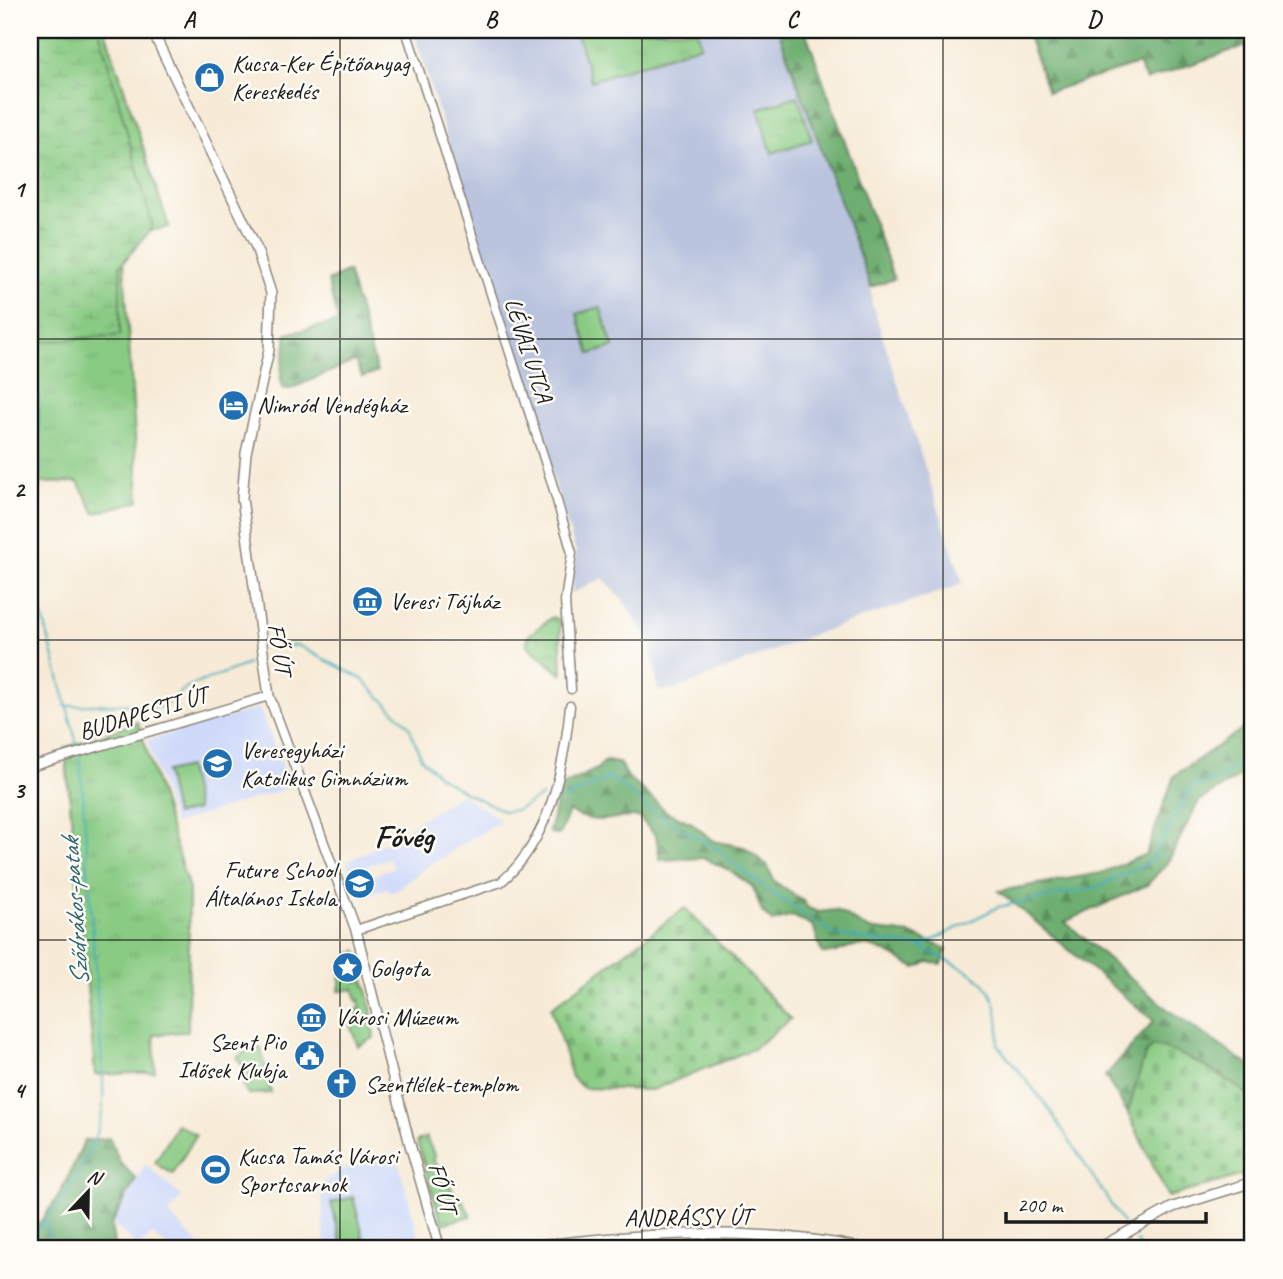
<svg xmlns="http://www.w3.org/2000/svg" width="1283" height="1279" font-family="Caveat,sans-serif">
  <defs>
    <pattern id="grass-tufts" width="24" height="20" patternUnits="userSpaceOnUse" patternTransform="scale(1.75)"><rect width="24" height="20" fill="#89cb83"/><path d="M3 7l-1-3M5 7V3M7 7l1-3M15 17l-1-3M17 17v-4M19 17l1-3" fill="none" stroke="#76ae71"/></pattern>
    <pattern id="forest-firs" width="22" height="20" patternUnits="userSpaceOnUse" patternTransform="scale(1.75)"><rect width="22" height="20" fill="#6eaf71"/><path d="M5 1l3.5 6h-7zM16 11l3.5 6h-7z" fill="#5a8e5c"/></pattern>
    <pattern id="wetland-marsh" width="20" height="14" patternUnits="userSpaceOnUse" patternTransform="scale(1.75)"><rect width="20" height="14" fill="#89cb83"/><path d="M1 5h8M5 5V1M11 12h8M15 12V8" fill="none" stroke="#76ae71"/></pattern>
    <pattern id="cemetery-stones" width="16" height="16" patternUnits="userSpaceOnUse" patternTransform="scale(1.75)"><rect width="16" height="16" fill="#89cb83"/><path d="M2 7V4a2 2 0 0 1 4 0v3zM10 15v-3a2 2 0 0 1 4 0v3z" fill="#76ae71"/></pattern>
    <pattern id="park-crowns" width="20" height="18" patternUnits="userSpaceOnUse" patternTransform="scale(1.75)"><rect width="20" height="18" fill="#89cb83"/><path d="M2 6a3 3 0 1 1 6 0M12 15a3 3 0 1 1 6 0" fill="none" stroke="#76ae71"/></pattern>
  </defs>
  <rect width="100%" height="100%" fill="#fdfcf7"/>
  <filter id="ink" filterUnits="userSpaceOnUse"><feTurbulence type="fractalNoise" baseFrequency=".0143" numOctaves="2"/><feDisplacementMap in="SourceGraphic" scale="14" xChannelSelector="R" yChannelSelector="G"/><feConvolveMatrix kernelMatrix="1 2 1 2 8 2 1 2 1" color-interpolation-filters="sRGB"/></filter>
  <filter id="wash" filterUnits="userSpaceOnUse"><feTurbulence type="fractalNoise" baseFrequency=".00686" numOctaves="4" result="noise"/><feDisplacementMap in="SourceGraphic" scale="28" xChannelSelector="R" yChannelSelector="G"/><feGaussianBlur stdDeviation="1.57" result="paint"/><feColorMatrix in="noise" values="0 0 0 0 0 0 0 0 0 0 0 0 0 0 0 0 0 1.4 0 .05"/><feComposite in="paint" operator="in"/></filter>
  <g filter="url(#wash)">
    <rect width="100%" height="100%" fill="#f7ebd7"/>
    <path fill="#cfdafa" d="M259,708L291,787L174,824L147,740Z
      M460,794L501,820L422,870L399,889L390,893L388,888L368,895L362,880L393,868L389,858L350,872L347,862L388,841Z
      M396,1153L422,1249H325L321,1184L342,1169Z
      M145,1164L182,1197L169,1214L201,1247L200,1249H170L152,1234L139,1247L113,1224Z"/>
    <path fill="#bac4de" d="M413,30H576L591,80L701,45L697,30H778L871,287L872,304L963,584L815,634L676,689L658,691L651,643L623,600L603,578L572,593L576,552Z"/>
    <path fill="url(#grass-tufts)" stroke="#527450" stroke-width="2" d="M30,30H105L169,227L97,242L124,265L139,501L95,513L78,482L34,483L35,431L30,369Z
      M576,30H697L701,45L591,81Z
      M138,722L189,890L188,1031L154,1035L155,1072L95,1075L65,748Z"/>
    <path fill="url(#forest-firs)" stroke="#456646" stroke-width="2" d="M797,30H805L894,279L871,287L780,35Z
      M1026,30H1253V43L1146,80L1138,64L1048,92Z
      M348,271L377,372L362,377L355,361L290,389L283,388C276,372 288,352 286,334L338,322L328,281Z
      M1253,722V768L1199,801L1168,862L1147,885L1065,922L1167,1009L1253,1068V1098L1205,1066L1145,1055L1128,1113L1105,1076L1154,1021L999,891L1101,873L1146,854L1174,776Z
      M605,761L619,763L629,778L667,812L692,823L713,841L744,847L767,865L774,881L803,901L808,908L819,912L836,910L869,929L911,934L947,949L942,964L928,962L916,968C896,959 877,942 854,946C841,948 837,955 822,953L813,926L793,916L772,922L762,912L753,887L729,870L704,858L660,860L656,836L639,817C610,816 596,827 569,811L559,835L549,832L560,787L597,769Z
      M109,1138L120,1162L136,1179L111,1225L115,1249H30V1233C57,1206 69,1176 84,1141Z"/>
    <path fill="url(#wetland-marsh)" stroke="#527450" stroke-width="2" d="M30,30H99L153,227L120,266V335L38,342L30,266Z"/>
    <path fill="url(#cemetery-stones)" stroke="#527450" stroke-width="2" d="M685,908L791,1019L753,1049L652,1090L583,1088L572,1077L551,1008Z
      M1152,1046C1189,1053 1222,1077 1253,1098V1172L1168,1197L1128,1113L1145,1055Z"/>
    <path fill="url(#park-crowns)" stroke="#527450" stroke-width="2" d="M798,96L812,140L772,153L758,109Z
      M552,617L560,620L562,675L527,645L528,636Z
      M357,951L371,1006L374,1038L358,1046L347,1017L357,1015V1009L361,1008L359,1000L357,1001L354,989L339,991L343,960Z
      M426,1137L435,1157L433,1159L456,1195L459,1194L471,1216L442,1224L417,1141Z"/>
    <path fill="#89cb83" stroke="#527450" stroke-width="2" d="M600,307L613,347L590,354L577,314Z
      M188,767L197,810L175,815L166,772Z
      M261,1048L271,1093L248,1094L243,1086L249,1075L237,1058L248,1049Z
      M177,1124L196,1135L173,1174L155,1163Z
      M353,1197L364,1239L342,1244L331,1203Z"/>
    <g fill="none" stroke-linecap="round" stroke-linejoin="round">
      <path stroke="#3cacba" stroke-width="2" d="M30,314L39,401L41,474L30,567
        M30,569L78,748
        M270,649L297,645L362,679L409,726L421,758L440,777L466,793L504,811L517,810L542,796
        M65,706L114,704L163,707L187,687L248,664
        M564,799L610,777L654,812L715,848L761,885L835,935L920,947L998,907L1097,887L1150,862L1192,786L1216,779L1253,754
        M922,948C974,974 1004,979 998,1045L1047,1106L1123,1223
        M46,1223L52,1249
        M30,1238C62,1204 91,1161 102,1114C104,1102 103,1088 103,1076L80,757
        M1137,1241L1140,1249"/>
    </g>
  </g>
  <g filter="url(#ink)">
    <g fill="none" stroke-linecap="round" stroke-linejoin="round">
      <defs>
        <path id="tertiary" d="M406,30L551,480L572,553L565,601L571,689
          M30,767L269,696
          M356,930L501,882C550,841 564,767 570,706"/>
        <path id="secondary" d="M152,30L256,247L271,293L269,350L246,453L242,498L269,696L356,930L409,1141L440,1249
          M511,1249C628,1234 749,1224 866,1249
          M1097,1249L1173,1207L1253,1182"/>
      </defs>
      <use href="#tertiary" stroke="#8a847a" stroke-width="11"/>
      <use href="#secondary" stroke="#8a847a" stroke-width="12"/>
      <use href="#tertiary" stroke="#fff" stroke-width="8"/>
      <use href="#secondary" stroke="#fff" stroke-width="9"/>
    </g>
  </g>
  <path fill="none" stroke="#1c1c1c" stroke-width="2" stroke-opacity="0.55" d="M340,30V1249M642,30V1249M943,30V1249M30,339H1253M30,640H1253M30,940H1253"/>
  <defs>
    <symbol id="shop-disc" viewBox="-11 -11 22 22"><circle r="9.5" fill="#1f6fb2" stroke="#fdfcf7"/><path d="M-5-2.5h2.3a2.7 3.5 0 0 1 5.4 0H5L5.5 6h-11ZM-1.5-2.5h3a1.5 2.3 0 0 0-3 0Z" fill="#fff"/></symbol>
    <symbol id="hotel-disc" viewBox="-11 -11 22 22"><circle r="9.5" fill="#1f6fb2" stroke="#fdfcf7"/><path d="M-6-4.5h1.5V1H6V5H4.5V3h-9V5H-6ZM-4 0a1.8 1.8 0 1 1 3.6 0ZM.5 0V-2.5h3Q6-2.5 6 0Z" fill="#fff"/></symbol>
    <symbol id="museum-disc" viewBox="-11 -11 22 22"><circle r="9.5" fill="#1f6fb2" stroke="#fdfcf7"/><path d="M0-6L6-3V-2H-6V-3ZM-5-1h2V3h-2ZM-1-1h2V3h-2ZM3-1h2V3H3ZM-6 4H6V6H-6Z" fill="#fff"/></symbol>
    <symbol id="school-disc" viewBox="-11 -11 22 22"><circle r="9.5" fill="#1f6fb2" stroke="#fdfcf7"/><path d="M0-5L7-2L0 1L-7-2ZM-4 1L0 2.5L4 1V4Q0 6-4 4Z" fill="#fff"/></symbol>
    <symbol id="sight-disc" viewBox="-11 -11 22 22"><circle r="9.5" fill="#1f6fb2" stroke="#fdfcf7"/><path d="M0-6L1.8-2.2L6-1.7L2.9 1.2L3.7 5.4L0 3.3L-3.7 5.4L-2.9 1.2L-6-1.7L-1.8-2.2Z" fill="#fff"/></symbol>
    <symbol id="civic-disc" viewBox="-11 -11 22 22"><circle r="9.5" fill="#1f6fb2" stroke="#fdfcf7"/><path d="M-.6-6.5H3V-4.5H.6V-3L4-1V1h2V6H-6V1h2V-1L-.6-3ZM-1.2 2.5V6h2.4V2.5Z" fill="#fff"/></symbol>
    <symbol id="church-disc" viewBox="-11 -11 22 22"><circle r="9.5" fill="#1f6fb2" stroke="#fdfcf7"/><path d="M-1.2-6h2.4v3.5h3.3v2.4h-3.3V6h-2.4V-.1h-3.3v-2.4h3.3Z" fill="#fff"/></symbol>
    <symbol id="stadium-disc" viewBox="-11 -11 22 22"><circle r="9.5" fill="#1f6fb2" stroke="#fdfcf7"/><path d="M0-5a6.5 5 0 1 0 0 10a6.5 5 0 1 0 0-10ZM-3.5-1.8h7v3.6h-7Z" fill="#fff"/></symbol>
  </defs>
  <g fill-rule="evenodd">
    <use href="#shop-disc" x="192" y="60" width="35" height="35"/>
    <use href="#hotel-disc" x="216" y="388" width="35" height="35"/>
    <use href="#museum-disc" x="350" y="584" width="35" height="35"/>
    <use href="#school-disc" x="200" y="746" width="35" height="35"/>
    <use href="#school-disc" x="342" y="866" width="35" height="35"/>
    <use href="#sight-disc" x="330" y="950" width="35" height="35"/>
    <use href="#museum-disc" x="294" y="1000" width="35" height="35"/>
    <use href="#civic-disc" x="292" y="1038" width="35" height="35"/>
    <use href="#church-disc" x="324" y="1066" width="35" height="35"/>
    <use href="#stadium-disc" x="198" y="1152" width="35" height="35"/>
  </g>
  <g text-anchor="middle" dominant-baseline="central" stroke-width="5" stroke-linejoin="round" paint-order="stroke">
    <g font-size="24" fill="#1c1c1c" stroke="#fdfcf7" text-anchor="start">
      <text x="232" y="63">Kucsa-Ker Építőanyag<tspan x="232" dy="28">Kereskedés</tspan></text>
      <text x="257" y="405">Nimród Vendégház</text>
      <text x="390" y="601">Veresi Tájház</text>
      <text x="241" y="750">Veresegyházi<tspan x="241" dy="28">Katolikus Gimnázium</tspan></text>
      <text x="336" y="870" text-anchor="end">Future School<tspan x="336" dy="28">Általános Iskola</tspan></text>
      <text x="370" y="968">Golgota</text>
      <text x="335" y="1017">Városi Múzeum</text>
      <text x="286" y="1042" text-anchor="end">Szent Pio<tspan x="286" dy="28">Idősek Klubja</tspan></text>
      <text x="365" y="1084">Szentlélek-templom</text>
      <text x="238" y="1156">Kucsa Tamás Városi<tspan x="238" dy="28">Sportcsarnok</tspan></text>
    </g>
    <g font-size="24" fill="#1c1c1c" stroke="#fdfcf7">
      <text transform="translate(529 350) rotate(72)">LÉVAI UTCA</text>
      <text transform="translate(280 649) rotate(81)">FŐ ÚT</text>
      <text transform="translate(143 713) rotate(-17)">BUDAPESTI ÚT</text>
      <text transform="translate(443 1188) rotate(74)">FŐ ÚT</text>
      <text transform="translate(688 1217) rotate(-1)">ANDRÁSSY ÚT</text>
    </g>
    <g font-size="26" font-style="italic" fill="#2c646b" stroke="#fdfcf7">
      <text transform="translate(75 912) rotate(-94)">Sződrákos-patak</text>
    </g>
    <g font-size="32" font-weight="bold" fill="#1c1c1c" stroke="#fdfcf7">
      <text x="404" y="836">Fővég</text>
    </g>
  </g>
  <rect width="1283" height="1279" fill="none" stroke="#fdfcf7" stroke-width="77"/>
  <g transform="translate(88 1192) rotate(22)" stroke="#fdfcf7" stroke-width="5" paint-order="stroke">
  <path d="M0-5L12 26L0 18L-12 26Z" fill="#1c1c1c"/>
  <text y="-10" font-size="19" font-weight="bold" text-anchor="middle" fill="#1c1c1c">N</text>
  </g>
  <path d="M1006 1212v10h200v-10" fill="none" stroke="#1c1c1c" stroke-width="3.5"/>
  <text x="1017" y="1212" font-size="21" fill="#1c1c1c" stroke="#fdfcf7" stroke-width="5" paint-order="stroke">200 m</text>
  <rect x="38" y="38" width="1206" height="1202" fill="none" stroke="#1c1c1c" stroke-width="2.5"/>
  <g font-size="23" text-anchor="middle" font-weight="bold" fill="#1c1c1c">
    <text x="189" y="27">A</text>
    <text x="491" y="27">B</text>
    <text x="792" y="27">C</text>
    <text x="1094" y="27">D</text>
    <text x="19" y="197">1</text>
    <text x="19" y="497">2</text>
    <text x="19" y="798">3</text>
    <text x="19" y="1098">4</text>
  </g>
</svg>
